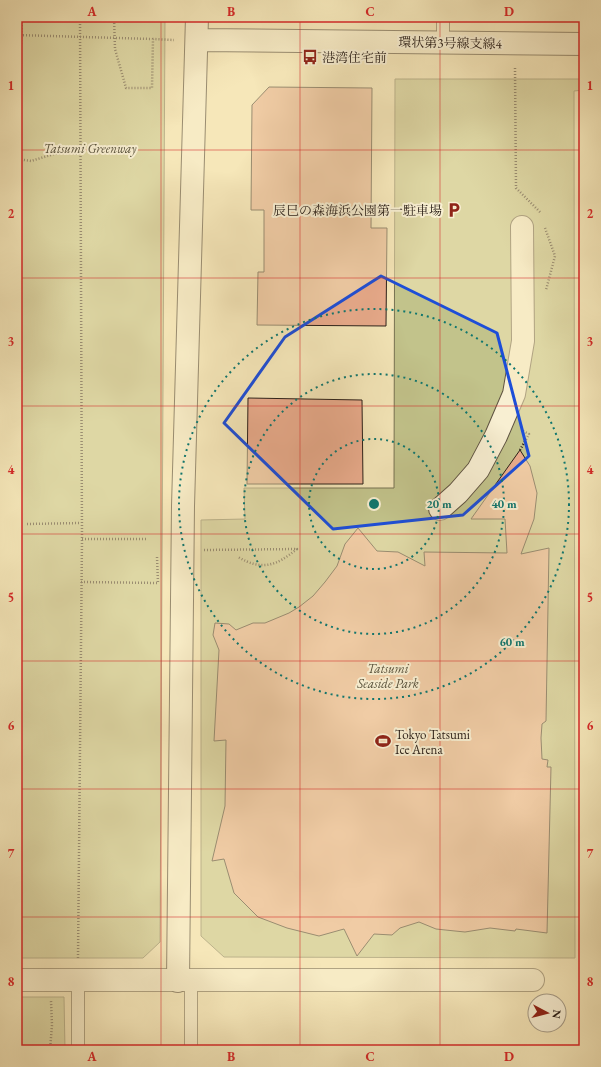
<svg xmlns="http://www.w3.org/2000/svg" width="601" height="1067" font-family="'EB Garamond','Noto Serif JP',serif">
  <rect width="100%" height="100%" fill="#f5e7b9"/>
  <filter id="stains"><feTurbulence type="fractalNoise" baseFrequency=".005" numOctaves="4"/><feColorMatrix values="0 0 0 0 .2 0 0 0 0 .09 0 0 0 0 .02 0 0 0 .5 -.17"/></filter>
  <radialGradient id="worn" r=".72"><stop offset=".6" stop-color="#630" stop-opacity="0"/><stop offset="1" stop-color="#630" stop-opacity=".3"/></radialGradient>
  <path fill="#c2c38b" stroke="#767252" d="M17,17H165L160,942L143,958H17Z
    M395,79H584V90L574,91L575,958L224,957L201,936V520L245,519L244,488H394Z
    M17,997H64L65,1050H17Z"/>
  <path fill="#e9ab8c" stroke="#2b2019" d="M269,87L372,88L371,228H387L386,326L257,325L258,272H264V210H251L252,105Z
    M248,398L362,400L363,484H247Z
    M520,450L530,466L537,493L534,519L521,554L549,548L546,721L542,724L541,738L542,759L548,760L547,767H551L547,933L516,929L515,931L490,928L465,932L455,931L436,929L419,922L400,928L392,935L374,934L357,956L344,929L319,936L287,928L258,917L234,893L224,859L212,861L225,806L226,740L214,741L219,650L213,635L215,623L229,624L236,630L253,623H265L289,613L299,607L313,596L325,582L337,566L345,544L358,528L377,551L398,552L425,566L424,552L507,553L505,519H471Z"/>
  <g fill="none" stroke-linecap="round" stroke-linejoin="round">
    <defs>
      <path id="lane" d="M443,42V17
        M78,980V1050
        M191,981V1050"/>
      <path id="street" d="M440,509L458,493L478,470L496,436L514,394L523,341L522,227
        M17,980H533"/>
      <path id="secondary" d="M197,40L584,44
        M178,981L183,506L197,17"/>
    </defs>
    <use href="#lane" stroke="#5e5241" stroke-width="14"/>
    <use href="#street" stroke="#5e5241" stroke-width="24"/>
    <use href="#secondary" stroke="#2b2019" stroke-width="24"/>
    <path stroke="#2b2019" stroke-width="2.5" stroke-dasharray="1 2" stroke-linecap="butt" d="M114,17L115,49L126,88H152L153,39L174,40
      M17,35L152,39
      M515,68L516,188L541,213
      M17,140L22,17
      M17,149V159
      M18,159L31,161L54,154L68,152L80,154
      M545,228L555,256L546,290
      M520,450L529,434L523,431V432
      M27,524L81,523
      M82,539H146
      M204,550L297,549C276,566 262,571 238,557
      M81,582L158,583L157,557
      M78,958L82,539L80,17
      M50,1050L52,1025L51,1001"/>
    <use href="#lane" stroke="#f8efd2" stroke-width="12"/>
    <use href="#street" stroke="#f8efd2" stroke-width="22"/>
    <use href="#secondary" stroke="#f8efd2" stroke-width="22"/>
  </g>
  <path d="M0 0H601V1067H0ZM381,276L497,333L529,456L463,515L333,529L224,423L285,337Z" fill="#f5e7b9" fill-opacity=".55" fill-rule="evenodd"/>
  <path fill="none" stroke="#1d4ed8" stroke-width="3" stroke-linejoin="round" d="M381,276L497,333L529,456L463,515L333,529L224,423L285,337Z"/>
  <path fill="none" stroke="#d62828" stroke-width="1" stroke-opacity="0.55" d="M161,17V1050M300,17V1050M440,17V1050M17,150H584M17,278H584M17,406H584M17,534H584M17,661H584M17,789H584M17,917H584"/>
  <g fill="none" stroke="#0f766e" stroke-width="2" stroke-dasharray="2 4">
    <circle cx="374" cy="504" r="65"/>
    <circle cx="374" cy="504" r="130"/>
    <circle cx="374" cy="504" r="195"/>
  </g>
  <defs>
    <symbol id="bus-bare" viewBox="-9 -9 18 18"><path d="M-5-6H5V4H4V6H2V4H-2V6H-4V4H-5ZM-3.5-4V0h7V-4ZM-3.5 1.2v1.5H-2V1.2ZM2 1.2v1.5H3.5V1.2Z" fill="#8f2418" stroke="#f8efd2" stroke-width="2.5" paint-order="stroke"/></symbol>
    <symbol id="parking-bare" viewBox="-9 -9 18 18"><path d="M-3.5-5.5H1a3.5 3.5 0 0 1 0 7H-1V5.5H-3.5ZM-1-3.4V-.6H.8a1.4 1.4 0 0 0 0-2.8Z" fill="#8f2418" stroke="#f8efd2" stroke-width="2.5" paint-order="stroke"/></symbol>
    <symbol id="stadium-bare" viewBox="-9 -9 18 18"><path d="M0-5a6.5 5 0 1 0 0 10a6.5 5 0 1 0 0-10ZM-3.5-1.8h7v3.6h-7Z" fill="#8f2418" stroke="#f8efd2" stroke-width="2.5" paint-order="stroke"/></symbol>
  </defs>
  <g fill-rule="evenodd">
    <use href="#bus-bare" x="299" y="46" width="22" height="22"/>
    <use href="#parking-bare" x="443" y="199" width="22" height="22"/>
    <use href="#stadium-bare" x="372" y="730" width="22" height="22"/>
  </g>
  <g text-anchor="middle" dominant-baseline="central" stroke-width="4" stroke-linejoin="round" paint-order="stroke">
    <g font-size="13" fill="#2b2019" stroke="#f8efd2">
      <text transform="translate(450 43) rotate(1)">環状第3号線支線4</text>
    </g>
    <g font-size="13" fill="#2b2019" stroke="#f8efd2" text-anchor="start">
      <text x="322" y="57">港湾住宅前</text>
      <text x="442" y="210" text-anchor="end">辰巳の森海浜公園第一駐車場</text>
      <text x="395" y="734">Tokyo Tatsumi<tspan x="395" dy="15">Ice Arena</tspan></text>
    </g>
    <g font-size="13" font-style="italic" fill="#58513b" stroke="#f8efd2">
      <text x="90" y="148">Tatsumi Greenway</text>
      <text x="388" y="668">Tatsumi<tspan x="388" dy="15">Seaside Park</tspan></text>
    </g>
  </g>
  <circle cx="374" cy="504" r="6" fill="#0f766e" stroke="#f8efd2" stroke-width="2"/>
  <g font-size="12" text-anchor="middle" font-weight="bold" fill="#0f766e" stroke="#f8efd2" stroke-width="4" stroke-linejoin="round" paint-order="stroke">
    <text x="439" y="508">20 m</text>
    <text x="504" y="508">40 m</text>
    <text x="512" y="646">60 m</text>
  </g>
  <rect width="601" height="1067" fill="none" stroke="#f5e7b9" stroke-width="44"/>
  <g transform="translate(547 1013) rotate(97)"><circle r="19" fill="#f8efd2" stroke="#a69c88"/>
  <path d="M0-3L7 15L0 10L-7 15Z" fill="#8f2418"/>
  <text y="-6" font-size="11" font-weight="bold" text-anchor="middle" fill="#2b2019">N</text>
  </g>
  <rect x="22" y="22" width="557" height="1023" fill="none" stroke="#d62828" stroke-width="1.5"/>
  <g font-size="13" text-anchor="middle" font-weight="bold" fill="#d62828">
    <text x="92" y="16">A</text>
    <text x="231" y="16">B</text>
    <text x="370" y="16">C</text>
    <text x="509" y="16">D</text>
    <text x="11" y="90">1</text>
    <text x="590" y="90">1</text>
    <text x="11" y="218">2</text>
    <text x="590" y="218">2</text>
    <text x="11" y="346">3</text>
    <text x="590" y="346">3</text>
    <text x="11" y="474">4</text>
    <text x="590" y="474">4</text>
    <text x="11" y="602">5</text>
    <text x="590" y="602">5</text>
    <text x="11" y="730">6</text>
    <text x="590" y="730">6</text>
    <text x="11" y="858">7</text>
    <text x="590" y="858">7</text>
    <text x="11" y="986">8</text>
    <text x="590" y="986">8</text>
    <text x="92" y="1061">A</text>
    <text x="231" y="1061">B</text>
    <text x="370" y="1061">C</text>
    <text x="509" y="1061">D</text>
  </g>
  <rect width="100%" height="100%" filter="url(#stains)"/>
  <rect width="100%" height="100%" fill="url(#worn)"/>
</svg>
